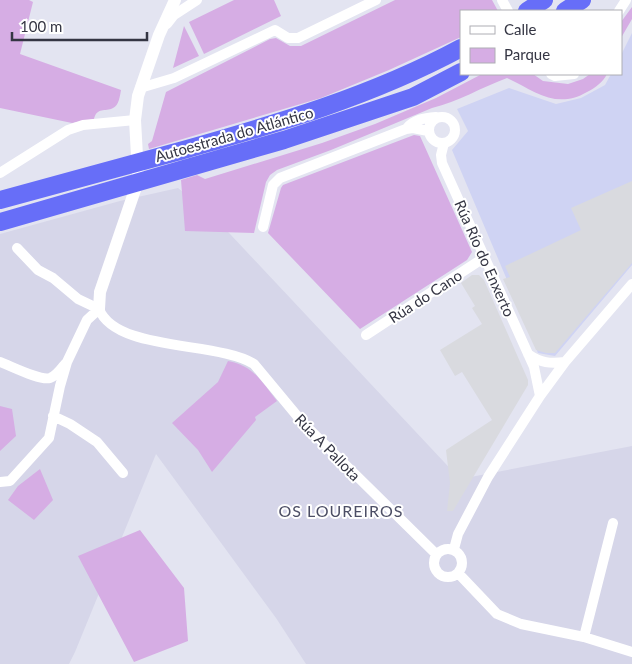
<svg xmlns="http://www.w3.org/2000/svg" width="632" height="664" font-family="Lato,sans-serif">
  <rect width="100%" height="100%" fill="#e3e4f1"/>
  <path fill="#d6d6e9" d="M178,188L215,218L460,479L632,446V664H306L276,618L156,454L75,652L69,664H0V234L120,201Z"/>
  <path fill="#cfd3f3" d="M632,33V265L555,356L538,353L452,150L468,131L457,109L509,88L556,104L581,98L605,85L611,74H621V55Z"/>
  <path fill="#d6ade4" d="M0,0H29L33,2L20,54L121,90C120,95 119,106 113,108C105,112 97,107 94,119L72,123L0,108Z
    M234,0H274L281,16L204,54L189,22Z
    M395,0H492L498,11H461V37L389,70L321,98L149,149L148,144L152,141L166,92L270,39L276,38L290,46H301Z
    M632,7V19L621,38V22Z
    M184,26L199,56L173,68Z
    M482,74H533L543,81L568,84L583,79L590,74H607C603,82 595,88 587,92C556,110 535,91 507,78C482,87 458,102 432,108L331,150L277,170L270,175L266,182L254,233L185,231L181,180L197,175L205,179L322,143L375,124L436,98Z
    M414,135L420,136L472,252L467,260L360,329L268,233L281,188L283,185Z
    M228,361C254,366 262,382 277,401L255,417L256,420L212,472L198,450L172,423L218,382Z
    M0,406L12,409L16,436L0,451Z
    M40,469L53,500L34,520L8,500L18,486Z
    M140,530L184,588L188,641L134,662L78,556Z"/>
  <path fill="#d9dadf" d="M632,181V263L555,353H546L536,350L503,279L510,277L505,266L581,230L571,208Z
    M472,275H479L484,280L528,380V385L453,511H447L450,483L446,450L492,420L462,372L455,376L440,350L482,324L472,308L475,306L461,283Z"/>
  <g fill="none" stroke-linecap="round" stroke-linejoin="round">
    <path stroke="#fff" stroke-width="10" d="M502,0L508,11
      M619,11L626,0
      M167,24L174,15L197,0
      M551,74L555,76L574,74
      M140,88L174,78L275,30L288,38H298L376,0
      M429 130a13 13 0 1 1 26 0a13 13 0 1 1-26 0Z
      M406,129C414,119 425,118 436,117
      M444,143L441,155L442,163L534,367L540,396
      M0,173L68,130L83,125L135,120
      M263,227L273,185L280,178L406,129L413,128L428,131
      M17,248L38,270L53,278L78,299L99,309
      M99,309C116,352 218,341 254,364L303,423L436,554
      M366,335L485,257
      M528,354C541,363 550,364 565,362
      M0,362C11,366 40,381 50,378C56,376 61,369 65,364
      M53,416L70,424L97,442L123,473
      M0,482L10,481L49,438L60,386L67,362L87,320L99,309
      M434 563a14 14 0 1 1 28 0a14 14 0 1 1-28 0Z
      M454,549L458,534L488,477L540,396L565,362L632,284
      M458,573L497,614L521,624L584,637L632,652
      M584,637L613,523"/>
    <path stroke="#fff" stroke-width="12" d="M99,309L100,292L136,187L138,174L135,120L138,96L159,35L175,0"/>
    <path stroke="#676ef8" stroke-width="18" d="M527,11L544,0
      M565,11L582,0
      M0,200C60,184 120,167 180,151C276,124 372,96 461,48
      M0,222L284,140L413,97L461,72"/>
  </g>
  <g text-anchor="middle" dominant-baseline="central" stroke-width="4" stroke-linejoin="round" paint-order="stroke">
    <g font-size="15" fill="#343543" stroke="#fff">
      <text transform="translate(234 134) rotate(-16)">Autoestrada do Atlántico</text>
      <text transform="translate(485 258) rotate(66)">Rúa Río do Enxerto</text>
      <text transform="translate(425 296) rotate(-33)">Rúa do Cano</text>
      <text transform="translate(328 447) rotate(46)">Rúa A Pallota</text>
    </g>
    <g font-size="16" letter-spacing="1" fill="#4c4e65" stroke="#fff">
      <text x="341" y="510">OS LOUREIROS</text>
    </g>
  </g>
  <rect x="460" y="10" width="162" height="65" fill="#ffffff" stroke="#aeaeb4"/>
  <rect x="470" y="26" width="25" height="8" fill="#ffffff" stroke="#aeaeb4"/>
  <text x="504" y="35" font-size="15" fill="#343543">Calle</text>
  <rect x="470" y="48" width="25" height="15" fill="#d6ade4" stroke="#aeaeb4"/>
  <text x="504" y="60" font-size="15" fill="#343543">Parque</text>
  <path d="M12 32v8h135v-8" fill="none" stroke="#343543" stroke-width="2.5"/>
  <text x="20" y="32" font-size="15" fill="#343543" stroke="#ffffff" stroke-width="4" paint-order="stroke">100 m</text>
</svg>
